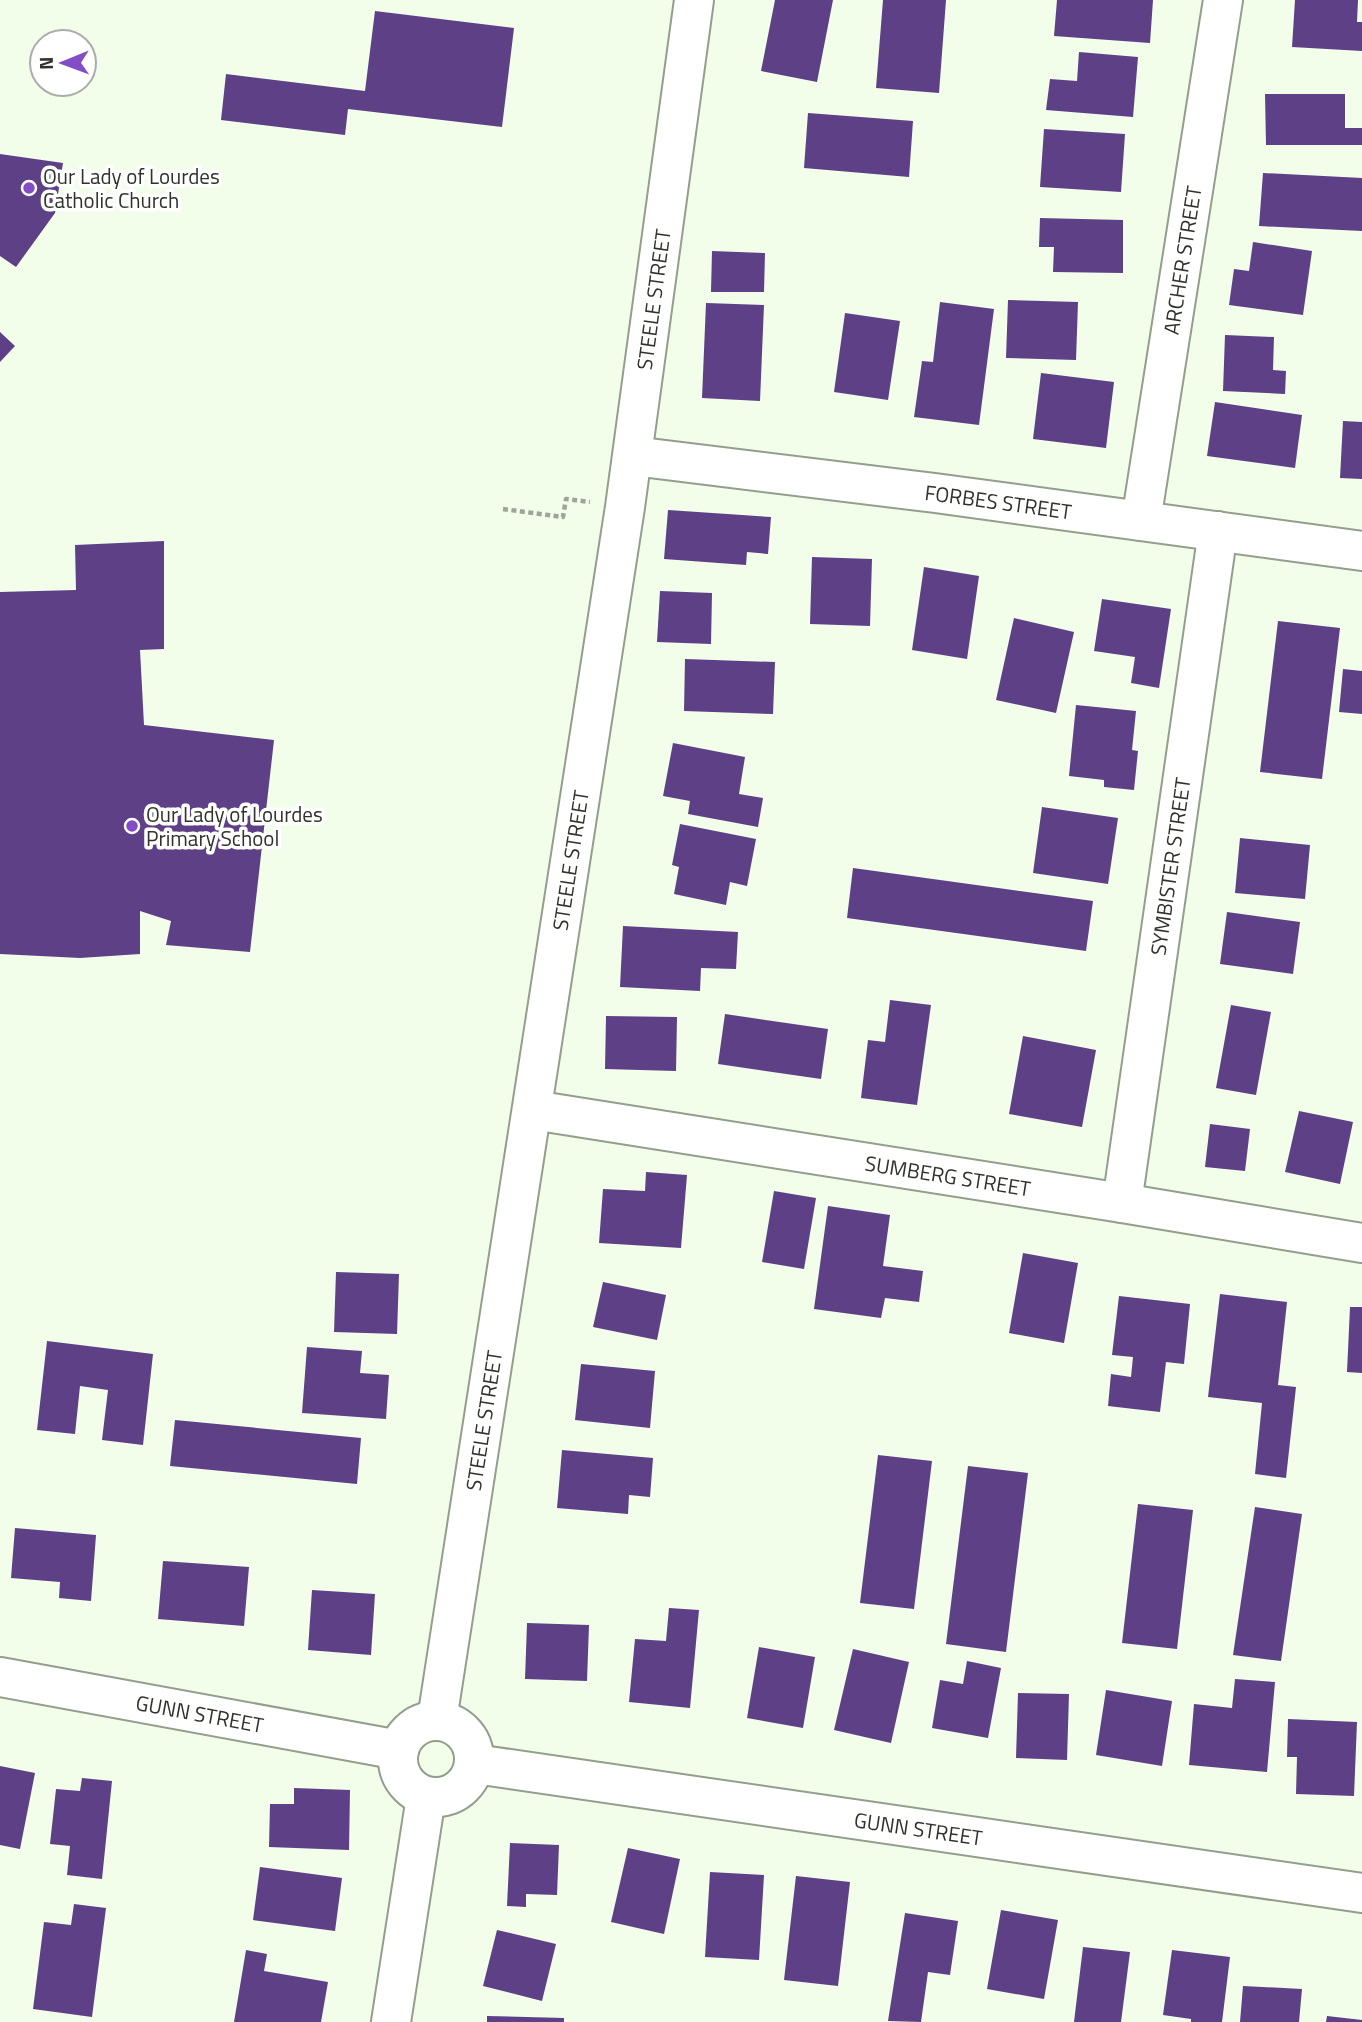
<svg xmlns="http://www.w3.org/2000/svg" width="1362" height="2022" font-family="'Titillium Web',sans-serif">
  <rect width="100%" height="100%" fill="#f2fdea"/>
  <path fill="#5d4086" d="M775,0H833L817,82L761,71Z
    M883,0H946L939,93L876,88Z
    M1057,0H1153L1150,43L1054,36Z
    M1295,0H1358L1357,22H1362V51L1292,47Z
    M375,11L514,28L502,127L348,109L345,135L221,120L226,74L365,91Z
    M1079,52L1138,57L1133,117L1046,110L1050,79L1077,81Z
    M1265,94H1345V128H1362V145H1266Z
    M808,113L913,121L909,177L804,168Z
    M1044,129L1125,134L1121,192L1040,187Z
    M0,154L63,163L55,213L16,267L0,256Z
    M1263,173L1362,178V231L1259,226Z
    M1040,218L1123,220V273L1053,272L1054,247H1039Z
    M1253,242L1312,251L1303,315L1229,305L1234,269L1249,271Z
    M712,251L765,253L764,292H711Z
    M1008,300L1078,302L1076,360L1006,358Z
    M940,302L994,309L979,425L914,417L922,361L933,362Z
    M706,303L764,305L760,401L702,398Z
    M845,313L900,321L888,400L834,392Z
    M0,332L15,346L0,362Z
    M1225,335L1274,337L1273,370L1286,371L1285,394L1223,391Z
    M1041,373L1114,382L1106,448L1033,439Z
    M1215,402L1302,415L1295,468L1207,456Z
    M1343,421L1362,422V479L1340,478Z
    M668,510L771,517L768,554L747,552L746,565L664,559Z
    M164,541V649L140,650L144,725L274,740L250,952L166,945L171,921L140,911V954L80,958L0,954V592L76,590L75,545Z
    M812,557L872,559L870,626L810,624Z
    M924,567L979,576L967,659L912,650Z
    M660,591L712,593L711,644L657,642Z
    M1102,599L1171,609L1159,688L1131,683L1135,657L1094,651Z
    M1014,618L1074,632L1056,713L996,700Z
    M1278,621L1340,628L1322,779L1260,772Z
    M685,659L775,662L773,714L684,711Z
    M1343,669L1362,671V714L1339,712Z
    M1076,705L1136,711L1132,750L1138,751L1134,790L1104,787V780L1069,776Z
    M673,743L745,757L739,794L763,798L758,827L688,814L690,801L663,796Z
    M1042,807L1118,818L1108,884L1033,873Z
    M680,824L756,839L747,886L730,882L726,905L674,894L679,867L672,865Z
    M1240,838L1310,845L1305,899L1235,893Z
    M853,868L1093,901L1086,951L847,918Z
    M1227,912L1300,922L1293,974L1220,964Z
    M623,926L738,932L736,969L701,968L700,991L620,987Z
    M890,1000L931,1005L917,1105L861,1098L868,1040L885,1042Z
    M1231,1005L1271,1012L1256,1095L1216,1088Z
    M725,1014L828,1029L821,1079L718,1064Z
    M606,1016L677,1017L676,1071L605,1069Z
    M1023,1036L1096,1050L1082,1127L1009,1114Z
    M1299,1111L1353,1122L1340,1184L1285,1172Z
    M1210,1124L1250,1129L1245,1171L1205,1167Z
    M646,1172L687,1175L681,1248L599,1243L603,1189L645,1191Z
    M774,1191L816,1198L804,1269L762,1262Z
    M828,1206L890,1215L883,1266L923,1271L919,1302L885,1298L881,1318L814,1309Z
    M1023,1253L1078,1263L1064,1343L1009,1333Z
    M336,1272L399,1274L397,1334L334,1332Z
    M603,1282L666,1295L657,1340L593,1327Z
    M1220,1294L1287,1302L1278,1385L1296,1387L1286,1478L1255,1474L1262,1403L1208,1397Z
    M1119,1296L1190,1304L1184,1364L1166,1362L1160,1412L1108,1406L1111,1374L1131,1377L1133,1357L1112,1355Z
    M1350,1307H1362V1373L1347,1372Z
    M47,1341L153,1354L143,1445L102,1440L108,1390L80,1386L75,1434L37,1430Z
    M307,1347L362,1351L360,1373L389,1375L386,1419L302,1413Z
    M581,1364L655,1371L650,1428L575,1420Z
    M175,1420L361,1438L357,1484L170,1466Z
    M562,1450L653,1458L650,1497L629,1495L628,1514L557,1508Z
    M878,1455L932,1461L914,1609L860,1603Z
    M968,1466L1028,1473L1006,1652L946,1644Z
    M1138,1504L1193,1510L1177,1649L1122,1643Z
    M1255,1507L1302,1514L1281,1661L1233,1655Z
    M15,1528L96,1535L91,1601L59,1598L60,1582L11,1578Z
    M163,1561L249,1567L244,1626L158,1619Z
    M312,1590L375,1594L371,1655L308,1650Z
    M669,1608L699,1610L690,1708L629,1702L635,1639L666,1641Z
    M527,1623L589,1625L587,1681L525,1679Z
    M759,1647L815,1657L803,1728L747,1718Z
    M853,1649L909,1662L891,1743L834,1730Z
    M967,1661L1001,1668L988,1738L932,1728L940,1680L963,1684Z
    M1235,1679L1275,1682L1267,1772L1189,1765L1194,1704L1232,1708Z
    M1106,1690L1172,1701L1162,1766L1096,1755Z
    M1018,1693L1069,1694L1067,1760L1016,1758Z
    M1288,1719L1357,1722L1354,1796L1296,1794L1297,1757H1287Z
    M0,1766L35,1773L20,1849L0,1845Z
    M82,1778L112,1781L102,1879L67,1875L70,1846L50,1844L56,1789L80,1791Z
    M294,1788L350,1790L349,1850L269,1847L270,1804H294Z
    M510,1843L559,1845L557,1895L526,1894V1907L507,1906Z
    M628,1848L680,1859L664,1934L611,1922Z
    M260,1867L342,1878L335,1931L253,1920Z
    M710,1872L764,1875L759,1960L705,1957Z
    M796,1876L850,1882L838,1986L784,1980Z
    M74,1904L106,1908L92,2017L33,2009L44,1922L71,1925Z
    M1001,1910L1058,1920L1044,1999L987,1989Z
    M905,1913L958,1921L950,1975L928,1972L921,2022L888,2021Z
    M497,1930L556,1944L542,2001L483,1986Z
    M1083,1947L1130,1952L1121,2022H1074Z
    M246,1950L267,1954L264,1971L328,1982L321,2022H234Z
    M1172,1950L1230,1957L1222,2022H1191V2019L1163,2015Z
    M1243,1986L1302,1989L1299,2022H1240Z
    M487,2016L564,2018V2022H487Z
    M1327,2016L1362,2020V2022H1326Z"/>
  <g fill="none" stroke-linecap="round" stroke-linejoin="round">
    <defs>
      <g id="minor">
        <path id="s1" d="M633,456L935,493L1362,551"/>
        <path id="s2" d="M1141,521L1223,0"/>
        <path id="s3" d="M533,1110L1122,1203L1362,1243"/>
        <path id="s4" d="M1122,1203L1218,531"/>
        <path id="s5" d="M0,1677L399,1750"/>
        <path id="s6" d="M437,1720L625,507L694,0"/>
        <circle cx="436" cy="1759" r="38"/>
        <path id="s7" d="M475,1764L1362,1893"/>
        <path d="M391,2022L426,1797"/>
      </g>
    </defs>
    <use href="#minor" stroke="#939e8c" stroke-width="42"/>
    <path stroke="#9da597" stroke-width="4.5" stroke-dasharray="5 3.5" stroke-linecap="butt" d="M503,509L563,517L566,499L590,502"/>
    <use href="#minor" stroke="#fff" stroke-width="38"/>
  </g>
  <g fill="#824dc5" stroke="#fff" stroke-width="2.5">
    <circle cx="29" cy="188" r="7"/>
    <circle cx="132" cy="826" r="7"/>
  </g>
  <g text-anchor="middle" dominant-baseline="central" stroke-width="7" stroke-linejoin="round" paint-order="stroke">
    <g font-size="21" fill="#2e332b" stroke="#fff" text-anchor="start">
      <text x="43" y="176">Our Lady of Lourdes<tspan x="43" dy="24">Catholic Church</tspan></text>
      <text x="146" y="814">Our Lady of Lourdes<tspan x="146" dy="24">Primary School</tspan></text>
    </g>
    <g font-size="21" fill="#2e332b" stroke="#fff">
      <text stroke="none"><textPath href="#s2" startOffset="264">ARCHER STREET</textPath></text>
      <text stroke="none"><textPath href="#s6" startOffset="1437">STEELE STREET</textPath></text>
      <text stroke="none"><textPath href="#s1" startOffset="368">FORBES STREET</textPath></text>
      <text stroke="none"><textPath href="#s6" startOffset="870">STEELE STREET</textPath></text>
      <text stroke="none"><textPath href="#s4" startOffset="340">SYMBISTER STREET</textPath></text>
      <text stroke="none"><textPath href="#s3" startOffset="420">SUMBERG STREET</textPath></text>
      <text stroke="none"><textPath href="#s6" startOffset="303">STEELE STREET</textPath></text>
      <text stroke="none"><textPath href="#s5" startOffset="203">GUNN STREET</textPath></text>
      <text stroke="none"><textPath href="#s7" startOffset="448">GUNN STREET</textPath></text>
    </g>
  </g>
  <g transform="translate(63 63) rotate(269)"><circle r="33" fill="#ffffff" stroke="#abadaa" stroke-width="2"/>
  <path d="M0-5L12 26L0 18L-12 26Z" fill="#824dc5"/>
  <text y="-10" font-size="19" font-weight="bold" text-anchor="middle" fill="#2e332b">N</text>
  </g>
</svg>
